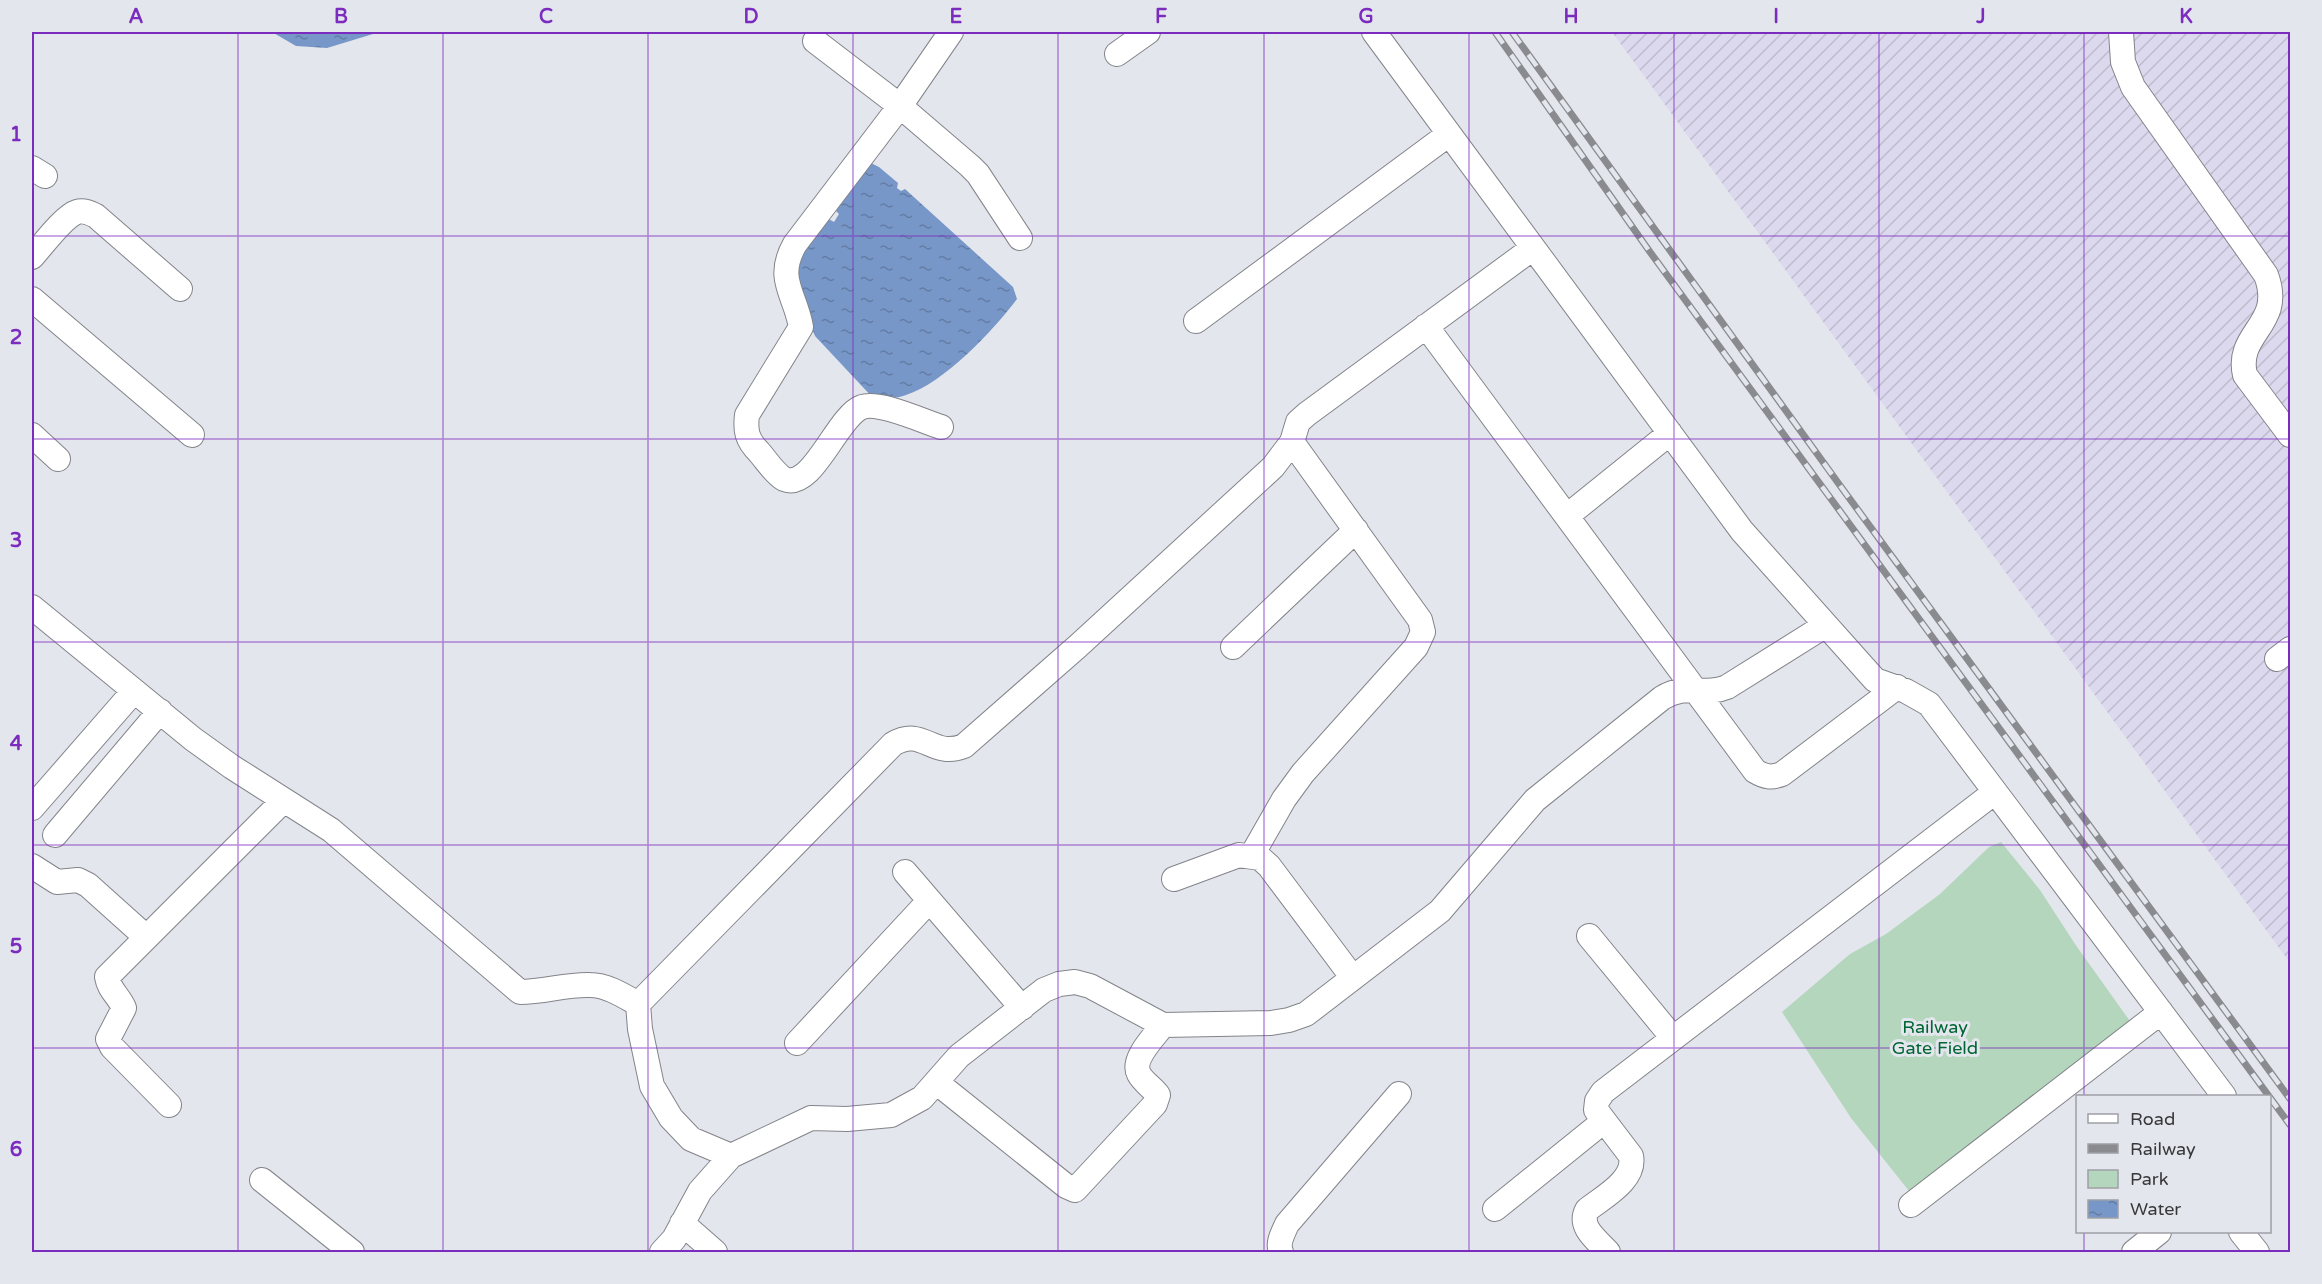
<svg xmlns="http://www.w3.org/2000/svg" width="2322" height="1284" font-family="'Varela Round',sans-serif">
  <defs>
    <pattern id="industrial-furrows" width="10" height="10" patternUnits="userSpaceOnUse" patternTransform="scale(1.5)"><rect width="10" height="10" fill="#dcd9ef"/><path d="M-1 1l2-2M0 10L10 0M9 11l2-2" fill="none" stroke="#bebbce"/></pattern>
    <pattern id="water-ripples" width="26" height="14" patternUnits="userSpaceOnUse" patternTransform="scale(1.5)"><rect width="26" height="14" fill="#7797c9"/><path d="M2 4q2-2 4 0t4 0M15 11q2-2 4 0t4 0" fill="none" stroke="#637ca4"/></pattern>
  </defs>
  <rect width="100%" height="100%" fill="#e4e6ed"/>
  <path fill="url(#industrial-furrows)" d="M1612,32H2290V963Z"/>
  <path fill="#b3d6bc" d="M2001,842L2040,890L2075,944L2132,1024L1925,1188L1909,1191L1851,1118L1782,1012L1850,954L1886,934L1940,894L1989,847Z"/>
  <path fill="url(#water-ripples)" d="M272,32H376L373,34L327,48L296,46Z
    M867,161L879,167L898,183L897,188L901,191L905,189L1013,287L1017,299C993,331 944,383 906,395C896,399 884,398 874,399L815,336L793,281L797,261L827,218L834,222L839,214L836,211L839,206L841,197Z"/>
  <g fill="none" stroke-linecap="round" stroke-linejoin="round">
    <defs>
      <path id="minor" d="M1374,32L1742,531L1875,680L1906,691L1929,704L2224,1096
        M2121,32L2123,62L2133,87L2266,275C2285,325 2235,332 2245,375L2290,435
        M815,41L900,106L970,166L978,174L1020,238
        M1117,54L1148,32
        M32,168L45,176
        M32,257C42,246 64,216 77,212C84,210 90,213 96,216L180,289
        M32,299L192,435
        M1196,321L1449,134
        M1426,326L1755,771C1765,777 1771,778 1782,774L1897,687
        M941,427C922,421 880,401 862,407C837,416 813,491 784,479C775,474 766,460 759,452C747,440 745,431 747,415L801,327C795,293 775,279 795,244L900,106L951,32
        M32,435L58,459
        M1567,516L1670,433
        M32,607L193,739L232,767L331,830L520,992C544,992 567,984 590,985C607,985 624,996 638,1004L640,1029L652,1086L671,1118L691,1139L731,1156L811,1118L847,1119L891,1115L922,1098L959,1056L1044,990L1059,984L1075,982L1090,986L1163,1025L1271,1023L1289,1020L1306,1014L1440,911L1535,800L1662,698C1688,682 1703,697 1727,687L1826,625
        M1233,647L1356,530
        M2277,659L2290,649
        M32,808L134,691
        M55,835L160,711
        M1252,855L1284,799L1303,773L1416,647L1423,632L1420,620L1292,442
        M32,866L57,882L78,880L88,885L146,937
        M905,872L1022,1008
        M1174,879L1239,855L1260,858L1269,866L1353,978
        M1589,936L1673,1038
        M638,1004L893,744C923,726 932,759 964,746L1078,646L1273,467L1292,442L1298,422L1307,414L1533,248
        M797,1043L929,901
        M936,1082L1066,1186L1075,1190L1155,1104L1158,1095C1153,1088 1143,1082 1139,1074C1131,1059 1155,1036 1163,1025
        M169,1105L112,1047L108,1039L124,1008C119,996 109,990 107,977L284,800
        M262,1180L352,1252
        M1911,1205L2161,1012
        M1495,1209L1604,1121
        M682,1223L715,1252
        M2241,1232L2257,1252
        M662,1252L674,1239L700,1191L731,1156
        M1281,1252C1277,1243 1283,1233 1287,1224L1399,1094
        M1608,1252C1597,1240 1578,1227 1587,1210C1603,1197 1636,1180 1631,1156L1596,1110L1597,1101L1603,1092L1995,792
        M2134,1252L2159,1232"/>
    </defs>
    <use href="#minor" stroke="#82848a" stroke-width="26"/>
    <use href="#minor" stroke="#fff" stroke-width="24"/>
    <defs>
      <path id="rail" d="M1495,32L1650,252L2290,1125
        M1512,32L1844,491L2290,1099"/>
    </defs>
    <use href="#rail" stroke="#8a8b8f" stroke-width="7"/>
    <use href="#rail" stroke="#e4e6ed" stroke-width="4.5" stroke-dasharray="14" stroke-linecap="butt"/>
  </g>
  <path fill="none" stroke="#7b2cbf" stroke-width="1.5" stroke-opacity="0.55" d="M238,32V1252M443,32V1252M648,32V1252M853,32V1252M1058,32V1252M1264,32V1252M1469,32V1252M1674,32V1252M1879,32V1252M2084,32V1096M32,236H2290M32,439H2290M32,642H2290M32,845H2290M32,1048H2290M2084,1232V1252"/>
  <g text-anchor="middle" dominant-baseline="central" stroke-width="6" stroke-linejoin="round" paint-order="stroke">
    <g font-size="18" fill="#016534" stroke="#e4e6ed">
      <text x="1935" y="1027">Railway<tspan x="1935" dy="21">Gate Field</tspan></text>
    </g>
  </g>
  <rect width="2322" height="1284" fill="none" stroke="#e4e6ed" stroke-width="66"/>
  <rect x="2076" y="1095" width="195" height="138" fill="#e4e6ed" stroke="#9fa0a6" stroke-width="1.5"/>
  <rect x="2088" y="1114" width="30" height="9" fill="#ffffff" stroke="#9fa0a6" stroke-width="1.5"/>
  <text x="2130" y="1125" font-size="18" fill="#38383b">Road</text>
  <rect x="2088" y="1144" width="30" height="9" fill="#8a8b8f" stroke="#9fa0a6" stroke-width="1.5"/>
  <text x="2130" y="1155" font-size="18" fill="#38383b">Railway</text>
  <rect x="2088" y="1170" width="30" height="18" fill="#b3d6bc" stroke="#9fa0a6" stroke-width="1.5"/>
  <text x="2130" y="1185" font-size="18" fill="#38383b">Park</text>
  <rect x="2088" y="1200" width="30" height="18" fill="url(#water-ripples)" stroke="#9fa0a6" stroke-width="1.5"/>
  <text x="2130" y="1215" font-size="18" fill="#38383b">Water</text>
  <rect x="33" y="33" width="2256" height="1218" fill="none" stroke="#7b2cbf" stroke-width="2"/>
  <g font-size="20" text-anchor="middle" font-weight="bold" fill="#7b2cbf">
    <text x="136" y="23">A</text>
    <text x="341" y="23">B</text>
    <text x="546" y="23">C</text>
    <text x="751" y="23">D</text>
    <text x="956" y="23">E</text>
    <text x="1161" y="23">F</text>
    <text x="1366" y="23">G</text>
    <text x="1571" y="23">H</text>
    <text x="1776" y="23">I</text>
    <text x="1981" y="23">J</text>
    <text x="2186" y="23">K</text>
    <text x="16" y="141">1</text>
    <text x="16" y="344">2</text>
    <text x="16" y="547">3</text>
    <text x="16" y="750">4</text>
    <text x="16" y="953">5</text>
    <text x="16" y="1156">6</text>
  </g>
</svg>
